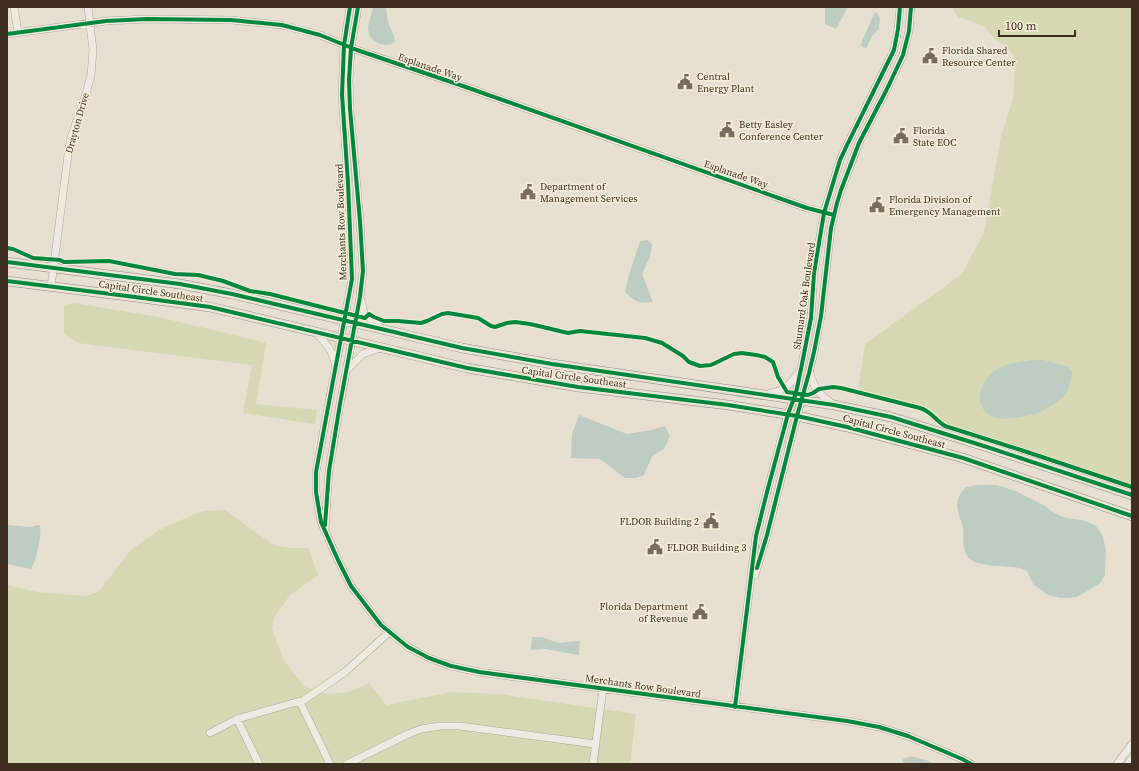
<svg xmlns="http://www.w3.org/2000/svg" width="1139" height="771" font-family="'Source Serif 4',serif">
  <rect width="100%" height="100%" fill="#e7e0d1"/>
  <path fill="#d6d7b3" d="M952,7H1132V485L956,428L942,421L929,408L858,389L865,344L961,275L984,233L1001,136L1013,99L1015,66L1013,54L1005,45L995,39L985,27L976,23L958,17Z
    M74,303L159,317L266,343L256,404L317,410L315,424L243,413L252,365L78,343L64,334V306Z
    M225,510L274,545L291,548H308L318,575L290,595L275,616L272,629L284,661L305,687L327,694L349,692L369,683L387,706L396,703L452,692L498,694L636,714L630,764H7V585L37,592L86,596L98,592L131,550L159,530L197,513L206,511Z"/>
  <path fill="#bcccc2" d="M373,7H386L388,22L394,36L395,42C386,49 368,42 368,29C368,23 372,13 373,7Z
    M825,7H848L836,29L825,24Z
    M875,12L877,13L880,18L879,29L872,36L867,47L865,48L861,46V44L872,18Z
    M647,240L652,244L650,257L642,274L653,302C638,303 636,303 625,292L628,278L640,241Z
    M1032,360H1044L1068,367L1072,373C1071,381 1069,389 1064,396C1059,401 1045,410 1038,413C1030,416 1004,420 996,418C972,410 978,384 994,371C1004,363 1020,362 1032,360Z
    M579,415L627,434L652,430L665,426L670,436L664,449L652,456L644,475L636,478H625L600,459L571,458L572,434Z
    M978,485H997L1016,491L1045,506L1054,513L1066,518L1082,520L1095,525L1102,534L1106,549L1105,575L1100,583L1086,592L1076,597L1069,598H1060L1048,595L1033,584L1027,571C1024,570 1021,569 1019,568C1007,565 976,568 968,557C961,549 965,533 962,524C959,516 955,505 959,497C960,493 964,490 966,487Z
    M7,525L30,527L38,525L40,526C42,535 36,562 31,569L7,564Z
    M532,637H542L558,643L580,641L579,655L545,649L531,650Z
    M911,756L929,761L934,764H902L903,759Z"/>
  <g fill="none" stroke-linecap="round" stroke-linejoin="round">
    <defs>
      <path id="minor" d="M14,7L18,33
        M350,7L344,45L342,94L348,183L352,279L316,472V492L321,522L338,560L351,586L381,625L408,647L429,658L451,666L479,672L847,721L879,727L908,736L962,759L971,764
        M7,34L106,21L147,19L231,20L282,25L320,35L357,50L463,86L807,208L834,215
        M51,287L68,155L71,138L86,94L91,75L93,50L88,7
        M361,300L364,313L381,328
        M315,332C324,341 332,349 335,363
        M347,370L363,354L380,348
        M810,373C815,391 819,394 834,405
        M768,394C787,390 789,385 800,371
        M325,529L329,471L340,404L360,297L363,271L360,221L350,109L349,80L351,48L358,7
        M755,575L767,535L797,416L809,373L814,352L821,316L831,228L837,203L841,190L859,143L887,89L903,55L909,31L911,7
        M300,702L330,764
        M735,707L756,536L767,492L788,414L796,393L801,369L811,318L814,273L824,213L840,160L848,143L894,50L898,29L900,7
        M237,719L259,764
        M210,733L237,719L304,700L345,672L385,636L389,632
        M347,764L406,735L421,729L440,726H460L595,744
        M593,764L603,689
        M1117,764L1132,744
        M1128,764L1132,759"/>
      <path id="major" d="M7,262L180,284L232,294L462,348L552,364L834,405L891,417L987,447L1132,495
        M7,281L135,297L210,307L467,368L578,387L728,405L797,416L847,427L963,458L1132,516"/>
    </defs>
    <use href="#minor" stroke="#ada599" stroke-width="8"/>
    <use href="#major" stroke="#928b80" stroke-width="10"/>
    <use href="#minor" stroke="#efebe3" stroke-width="7"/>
    <use href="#major" stroke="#e6e1d4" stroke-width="9"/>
    <defs>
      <path id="cycleway" d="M350,7L344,45L342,94L348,183L352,279L316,472V492L321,522L338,560L351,586L381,625L408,647L429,658L451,666L479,672L847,721L879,727L908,736L962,759L971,764
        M7,34L106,21L147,19L231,20L282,25L320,35L357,50L463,86L807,208L834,215
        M7,248L13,249L33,258L60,260L64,262L109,261L175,274L198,275L223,281L250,291L270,294L365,318L369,314L374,317L384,321H398L421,323L427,321L442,314L448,313L478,318L491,326L495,327L507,323L515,322L530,324L568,333L580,331L645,338L662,343L683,356L689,362L700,366L711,365L734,354L742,353L756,355L765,357L773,362L778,377L787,392L808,395L813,393L819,389L833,387L841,388L920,408C931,411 935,420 945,426L1021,450L1132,487
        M7,262L180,284L232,294L462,348L552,364L834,405L891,417L987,447L1132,495
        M7,281L135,297L210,307L467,368L578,387L728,405L797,416L847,427L963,458L1132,516
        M325,525L329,471L340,404L360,297L363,271L360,221L350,109L349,80L351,48L358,7
        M757,568L767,535L797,416L809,373L814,352L821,316L831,228L837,203L841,190L859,143L887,89L903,55L909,31L911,7
        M735,707L756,536L767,492L788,414L796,393L801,369L811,318L814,273L824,213L840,160L848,143L894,50L898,29L900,7"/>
    </defs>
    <use href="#cycleway" stroke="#f7eed8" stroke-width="6"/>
    <use href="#cycleway" stroke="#00873e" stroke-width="4"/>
  </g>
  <defs>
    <symbol id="civic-bare" viewBox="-9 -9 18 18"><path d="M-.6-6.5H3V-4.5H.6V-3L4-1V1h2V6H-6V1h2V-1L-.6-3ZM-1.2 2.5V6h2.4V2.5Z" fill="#786c5e" stroke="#f7eed8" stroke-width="2.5" paint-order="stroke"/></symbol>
  </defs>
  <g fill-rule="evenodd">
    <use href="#civic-bare" x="919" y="45" width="22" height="22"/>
    <use href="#civic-bare" x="674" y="71" width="22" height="22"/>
    <use href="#civic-bare" x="716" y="119" width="22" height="22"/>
    <use href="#civic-bare" x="890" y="125" width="22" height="22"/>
    <use href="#civic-bare" x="517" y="181" width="22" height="22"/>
    <use href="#civic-bare" x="866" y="194" width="22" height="22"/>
    <use href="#civic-bare" x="700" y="510" width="22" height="22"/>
    <use href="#civic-bare" x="644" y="536" width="22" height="22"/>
    <use href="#civic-bare" x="689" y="601" width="22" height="22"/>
  </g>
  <g text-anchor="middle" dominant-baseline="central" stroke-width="3" stroke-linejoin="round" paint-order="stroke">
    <g font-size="10" fill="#3d2e20" stroke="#f7eed8" text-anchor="start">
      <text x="942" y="50">Florida Shared<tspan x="942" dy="12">Resource Center</tspan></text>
      <text x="697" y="76">Central<tspan x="697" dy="12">Energy Plant</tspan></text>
      <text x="739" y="124">Betty Easley<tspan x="739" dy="12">Conference Center</tspan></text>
      <text x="913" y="130">Florida<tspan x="913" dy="12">State EOC</tspan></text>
      <text x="540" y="186">Department of<tspan x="540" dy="12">Management Services</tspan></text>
      <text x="889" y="199">Florida Division of<tspan x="889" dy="12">Emergency Management</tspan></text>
      <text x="699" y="521" text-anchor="end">FLDOR Building 2</text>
      <text x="667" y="547">FLDOR Building 3</text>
      <text x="688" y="606" text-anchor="end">Florida Department<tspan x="688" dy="12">of Revenue</tspan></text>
    </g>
    <g font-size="10" fill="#3d2e20" stroke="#f7eed8">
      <text transform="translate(430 67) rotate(19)">Esplanade Way</text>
      <text transform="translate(77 123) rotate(-74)">Drayton Drive</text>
      <text transform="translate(736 174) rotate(19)">Esplanade Way</text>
      <text transform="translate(341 222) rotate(-92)">Merchants Row Boulevard</text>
      <text transform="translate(151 291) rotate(8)">Capital Circle Southeast</text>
      <text transform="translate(804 296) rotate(-82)">Shumard Oak Boulevard</text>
      <text transform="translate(574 377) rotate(8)">Capital Circle Southeast</text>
      <text transform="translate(894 431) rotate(15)">Capital Circle Southeast</text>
      <text transform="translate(643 686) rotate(8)">Merchants Row Boulevard</text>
    </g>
  </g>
  <rect width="1139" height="771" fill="none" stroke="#3d2e20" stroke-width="16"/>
  <path d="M999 30v6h76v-6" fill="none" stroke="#3d2e20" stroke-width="2"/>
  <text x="1005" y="30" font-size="12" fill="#3d2e20" stroke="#f7eed8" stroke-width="3" paint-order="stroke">100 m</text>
</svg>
